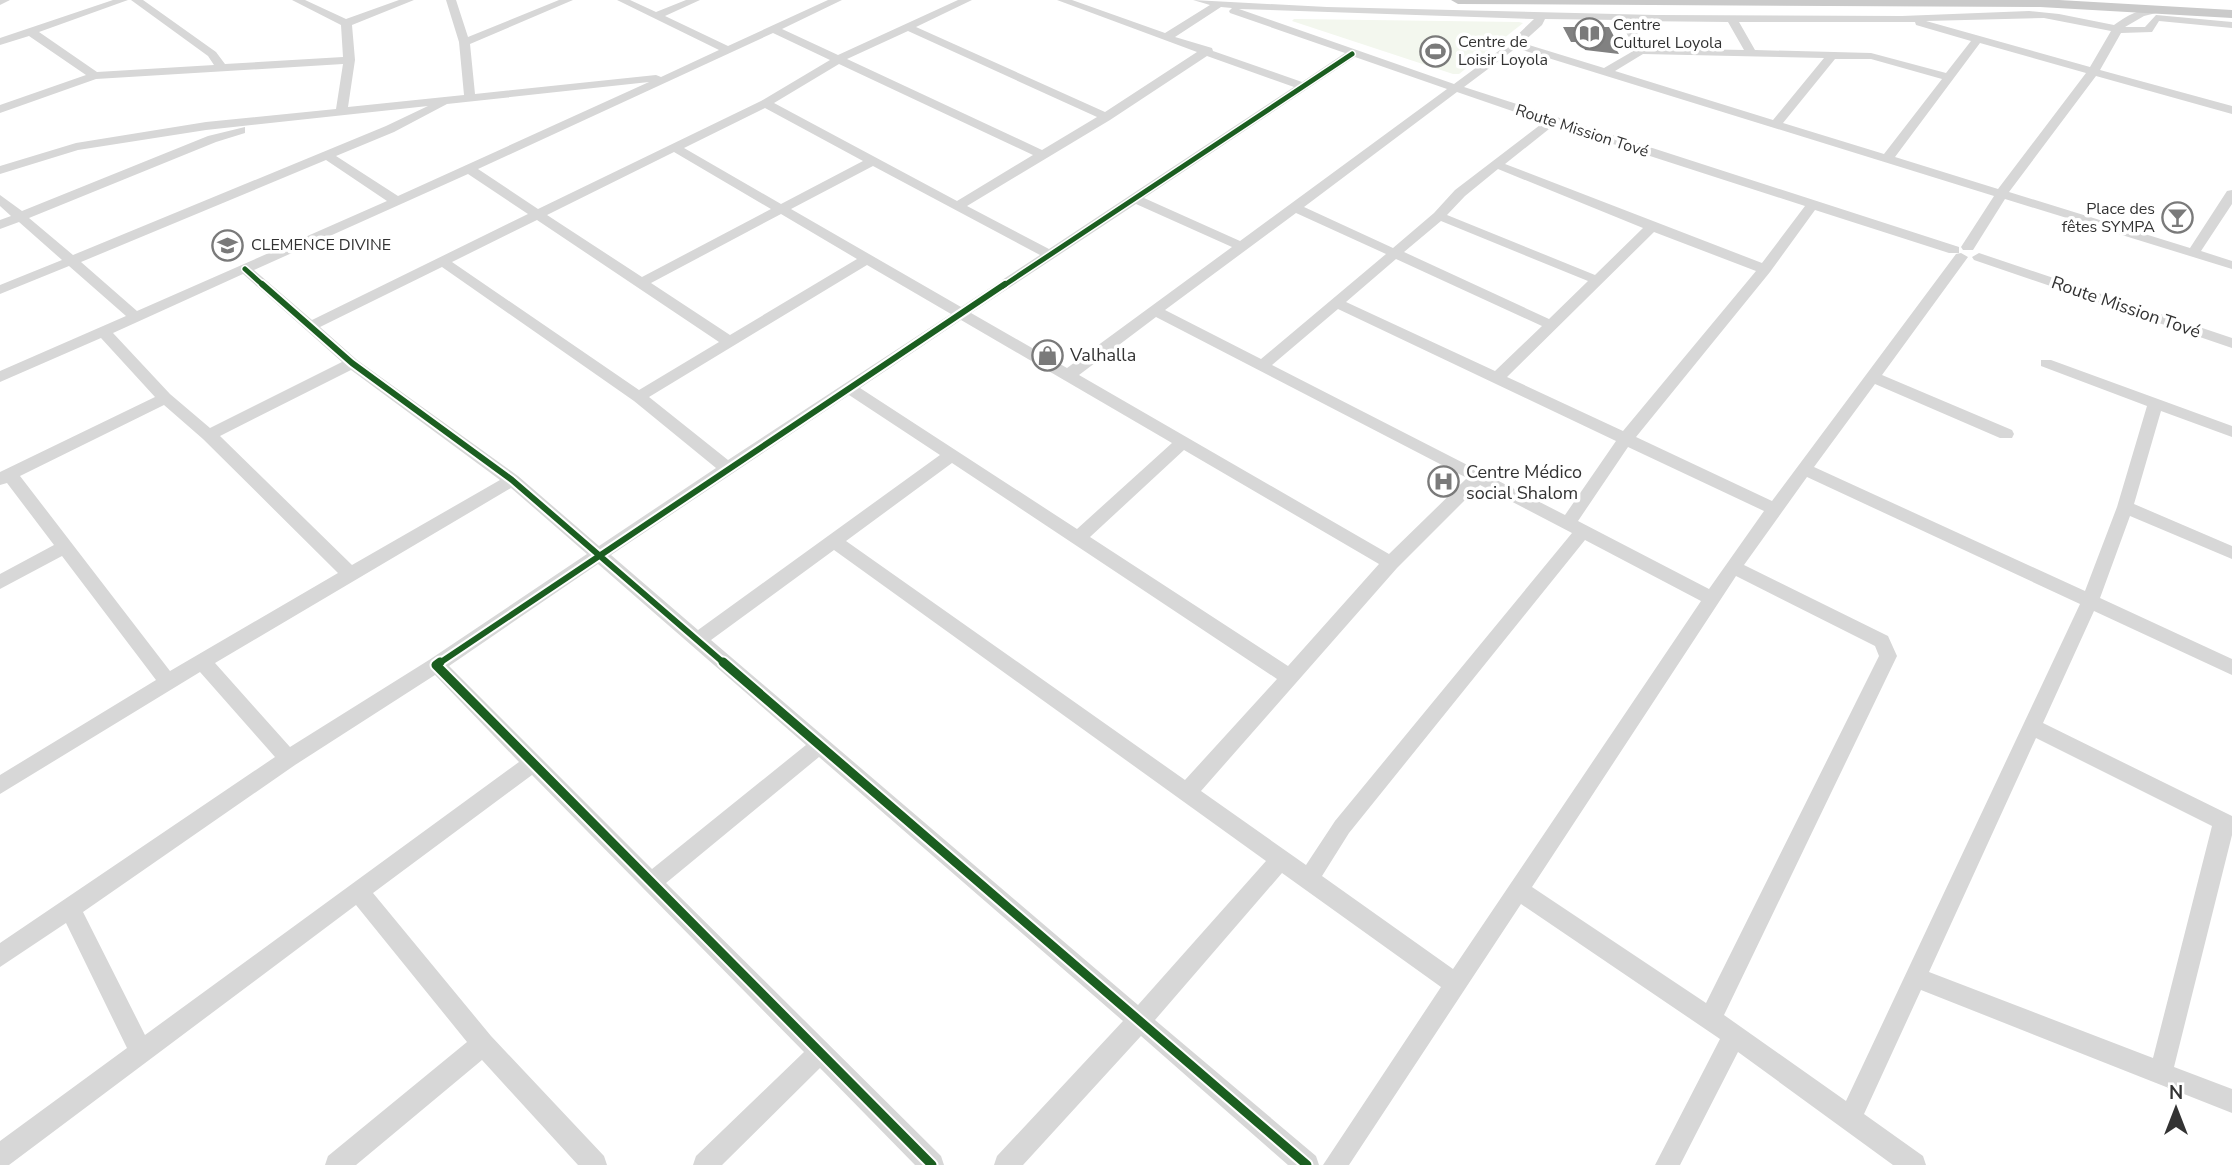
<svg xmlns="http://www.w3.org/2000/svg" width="2232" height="1165" font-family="'Nunito Sans',sans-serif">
  <rect width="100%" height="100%" fill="#fff"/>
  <path fill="#f3f7ee" d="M1294,19L1519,22L1523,23L1459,74H1453L1292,21Z"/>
  <path fill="#818181" d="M1563,27H1609L1617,42H1612L1619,54L1585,50L1581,42H1571Z"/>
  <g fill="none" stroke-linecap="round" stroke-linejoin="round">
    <path fill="#d7d7d7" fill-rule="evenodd" d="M0,0H10L0,5Z
      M113,0H128L39,32L97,72L214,65L208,56L131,0H143L216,52L225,64L343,57L341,25L292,0H305L346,19L399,0H414L352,25L355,60L348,107L464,95L459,42L446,0H456L468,37L559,0H573L470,44L475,94L656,75L661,77L719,50L617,0H630L656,12L686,0H700L665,16L728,46L828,0H842L782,29L838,55L958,0H972L916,27L1105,112L1197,52L1057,0H1072L1165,33L1210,5L1193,0L1327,7L1656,15L1902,16L2029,11L2059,14L2114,25C2127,15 2143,7 2160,8V12L2144,16L2125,27H2145L2156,15L2232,22V28L2159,21L2152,32L2121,33L2100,70L2232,106V114L2096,76L2009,192L2190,248L2227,191L2232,190V204L2201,251L2232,261V269L2005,199L1973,250H1963L1961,247L1994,196L1516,48L1464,87L1959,247V253H1949L1815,210L1770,272L1636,437L1772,501L1956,254L1961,253L1968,257L1882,375L2012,430L2014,434L2012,438H2000L1875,384L1814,467L2085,591L2117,507L2147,406L2041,366V360H2051L2232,426V437L2161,411L2134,504L2232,546V559L2130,516L2100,598L2232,659V675L2094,611L2043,723L2232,816V835L2174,1067L2232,1089V1113L1921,990L1864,1114L1923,1156L1926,1165H1893L1738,1052L1680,1165H1655L1720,1039L1521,904L1349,1165H1323L1441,987L1282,873L1155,1020L1316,1156L1319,1165H1288L1141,1036L1023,1165H994L997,1156L1123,1021L819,757L666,883L941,1156L944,1165H915L820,1068L722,1165H693L696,1156L804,1052L532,775L373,893L491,1036L604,1156L607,1165H578L482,1060L356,1165H325L328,1156L467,1042L356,905L9,1165H0V1141L127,1048L66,923L0,967V943L275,757L200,672L0,794V775L156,680L62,556L0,589V574L54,545L7,483L0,485V472L155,397L101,338L0,382V371L126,316L69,266L0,294V285L62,260L19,222L0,229V220L11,216L0,206V195L22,211L208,136L245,127V133L216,142L29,218L73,255L386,126L428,106L206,130L78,150L0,174V166L76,143L206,122L336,109L343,64L96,79L0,113V105L86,75L29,36L0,45V38ZM1221,7L1232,8L1229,11L1230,13L1345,53L1302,82L1213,51L1212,48L1175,37ZM1239,9L1534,19L1508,44L1454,84ZM2044,18L2111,31L2090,67L1926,21ZM1545,19L1620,20L1635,50L1604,68L1522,43L1542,25ZM1631,21L1728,22L1744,50L1645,48ZM1739,22H1915L1916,25L1971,41L1946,73L1871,53L1755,50ZM908,31L1097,117L1042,150L847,59ZM773,33L830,60L761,101L538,209L478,169ZM1980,43L2086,73L1998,189L1895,157ZM1643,54L1824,58L1773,120L1615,71ZM1207,56L1294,87L1049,249L967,206L1110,120ZM1355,57L1447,89L1240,241L1144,198ZM1835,59H1871L1942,79L1884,154L1783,123ZM839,64L1033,155L957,201L774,103ZM649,82L398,196L336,156L394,132L447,104ZM1457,92L1544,122L1455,190L1434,213L1393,248L1304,207ZM765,108L863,161L781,204L684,148ZM1554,125L1805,206L1762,263L1505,164ZM674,152L771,209L642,277L547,215ZM326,160L387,201L137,311L81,262ZM873,166L1040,255L961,307L791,209ZM1498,169L1643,228L1595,275L1447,215L1465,196ZM468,174L528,214L312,320L254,270ZM1136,204L1232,247L1067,368L971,313ZM1296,213L1386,254L1261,359L1165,310ZM781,214L857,259L730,335L651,283ZM537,220L719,342L639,390L452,262ZM1441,221L1588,281L1549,319L1404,252ZM1654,232L1756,271L1623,431L1507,377ZM1396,259L1542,326L1495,371L1346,302ZM867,265L951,314L728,460L649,397ZM442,267L634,401L716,468L599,546L518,476L357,360L320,327ZM243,274L342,362L210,428L170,394L113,333ZM1338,309L1616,441L1565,515L1272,365ZM1156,317L1467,478L1389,554L1079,375ZM961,320L1172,443L1077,529L860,388ZM351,370L500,480L352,565L220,436ZM849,395L940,455L698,630L611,555ZM164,405L203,439L338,573L170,671L20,476ZM1628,447L1764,511L1709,589L1578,521ZM1184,450L1379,564L1288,666L1090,537ZM952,463L1277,679L1185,780L846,541ZM1807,477L2080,604L1846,1101L1724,1015L1897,656L1888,636L1744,565ZM1480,485L1572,533L1335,821L1306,865L1201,791L1397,568ZM511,488L587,554L429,660L290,747L215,663ZM1585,540L1701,601L1453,969L1322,876L1349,833ZM834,550L1266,861L1138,1005L711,640ZM598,564L806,745L652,869L449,666ZM1736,576L1875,646L1879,656L1706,1003L1532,887ZM435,675L519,762L145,1035L83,912L295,765ZM2036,738L2212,826L2153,1058L1929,972Z
      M1979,253L2232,338V348L1974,260L1972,257Z"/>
    <path fill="#cacaca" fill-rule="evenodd" d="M1451,0H2059L2232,10V18L2040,7L1458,4Z"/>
    <defs>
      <path id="cycleway-far2" d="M245,269L264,286
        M1003,286L1352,54"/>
      <path id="cycleway-far1" d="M262,284L352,363L512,480L725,664
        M438,664L1005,284"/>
      <path id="cycleway" d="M440,662L436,665L932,1165
        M723,662L1307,1165"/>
    </defs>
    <use href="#cycleway-far2" stroke="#fff" stroke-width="8"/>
    <use href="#cycleway-far1" stroke="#fff" stroke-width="10"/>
    <use href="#cycleway" stroke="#fff" stroke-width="13"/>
    <use href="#cycleway-far2" stroke="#1b5e20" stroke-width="5"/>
    <use href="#cycleway-far1" stroke="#1b5e20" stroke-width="6"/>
    <use href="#cycleway" stroke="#1b5e20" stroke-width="9"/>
  </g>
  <defs>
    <symbol id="library-ring" viewBox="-11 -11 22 22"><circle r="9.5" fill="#fff" stroke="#7a7a7a" stroke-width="1.5"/><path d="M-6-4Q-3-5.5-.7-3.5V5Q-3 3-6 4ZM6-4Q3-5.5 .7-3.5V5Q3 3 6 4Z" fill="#7a7a7a"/></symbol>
    <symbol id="stadium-ring" viewBox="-11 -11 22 22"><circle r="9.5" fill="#fff" stroke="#7a7a7a" stroke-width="1.5"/><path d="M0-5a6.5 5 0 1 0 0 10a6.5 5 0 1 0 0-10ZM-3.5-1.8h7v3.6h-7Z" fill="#7a7a7a"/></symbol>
    <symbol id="bar-ring" viewBox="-11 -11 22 22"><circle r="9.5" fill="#fff" stroke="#7a7a7a" stroke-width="1.5"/><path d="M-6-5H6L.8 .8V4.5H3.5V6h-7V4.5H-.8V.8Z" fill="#7a7a7a"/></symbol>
    <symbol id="school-ring" viewBox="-11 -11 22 22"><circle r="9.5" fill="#fff" stroke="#7a7a7a" stroke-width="1.5"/><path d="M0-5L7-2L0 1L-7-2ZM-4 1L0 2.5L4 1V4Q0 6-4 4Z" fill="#7a7a7a"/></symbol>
    <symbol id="shop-ring" viewBox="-11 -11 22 22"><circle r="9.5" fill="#fff" stroke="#7a7a7a" stroke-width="1.5"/><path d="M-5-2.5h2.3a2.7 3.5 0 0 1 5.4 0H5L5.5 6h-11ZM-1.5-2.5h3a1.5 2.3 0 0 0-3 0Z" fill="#7a7a7a"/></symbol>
    <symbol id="hospital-ring" viewBox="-11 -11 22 22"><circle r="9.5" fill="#fff" stroke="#7a7a7a" stroke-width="1.5"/><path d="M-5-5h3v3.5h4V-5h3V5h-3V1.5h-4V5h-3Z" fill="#7a7a7a"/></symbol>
  </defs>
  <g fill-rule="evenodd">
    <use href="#library-ring" x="1572" y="16" width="35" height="35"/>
    <use href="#stadium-ring" x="1418" y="34" width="35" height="35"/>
    <use href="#bar-ring" x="2160" y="200" width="35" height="35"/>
    <use href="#school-ring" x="210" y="228" width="35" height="35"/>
    <use href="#shop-ring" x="1030" y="338" width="35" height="35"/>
    <use href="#hospital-ring" x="1426" y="464" width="35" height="35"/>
  </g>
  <g text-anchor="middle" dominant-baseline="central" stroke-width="7" stroke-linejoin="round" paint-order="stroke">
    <g font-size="16" fill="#333" stroke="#fff" text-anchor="start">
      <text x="1613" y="25">Centre<tspan x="1613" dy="18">Culturel Loyola</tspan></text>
      <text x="1458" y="42">Centre de<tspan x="1458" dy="18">Loisir Loyola</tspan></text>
      <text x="2155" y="209" text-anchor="end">Place des<tspan x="2155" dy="18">fêtes SYMPA</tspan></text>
      <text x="251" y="245">CLEMENCE DIVINE</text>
    </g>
    <g font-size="16" fill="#333" stroke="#fff">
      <text transform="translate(1582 131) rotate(18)">Route Mission Tové</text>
    </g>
    <g font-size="18" fill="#333" stroke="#fff">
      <text transform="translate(2126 307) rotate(19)">Route Mission Tové</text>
    </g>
    <g font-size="18" fill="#333" stroke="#fff" text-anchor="start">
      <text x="1070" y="355">Valhalla</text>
      <text x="1466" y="472">Centre Médico<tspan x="1466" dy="21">social Shalom</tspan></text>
    </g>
  </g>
  <g transform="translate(2176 1109)" stroke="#ffffff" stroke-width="5" paint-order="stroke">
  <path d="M0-5L12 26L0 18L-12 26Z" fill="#333333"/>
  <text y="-10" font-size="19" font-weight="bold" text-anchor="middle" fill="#333333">N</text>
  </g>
</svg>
